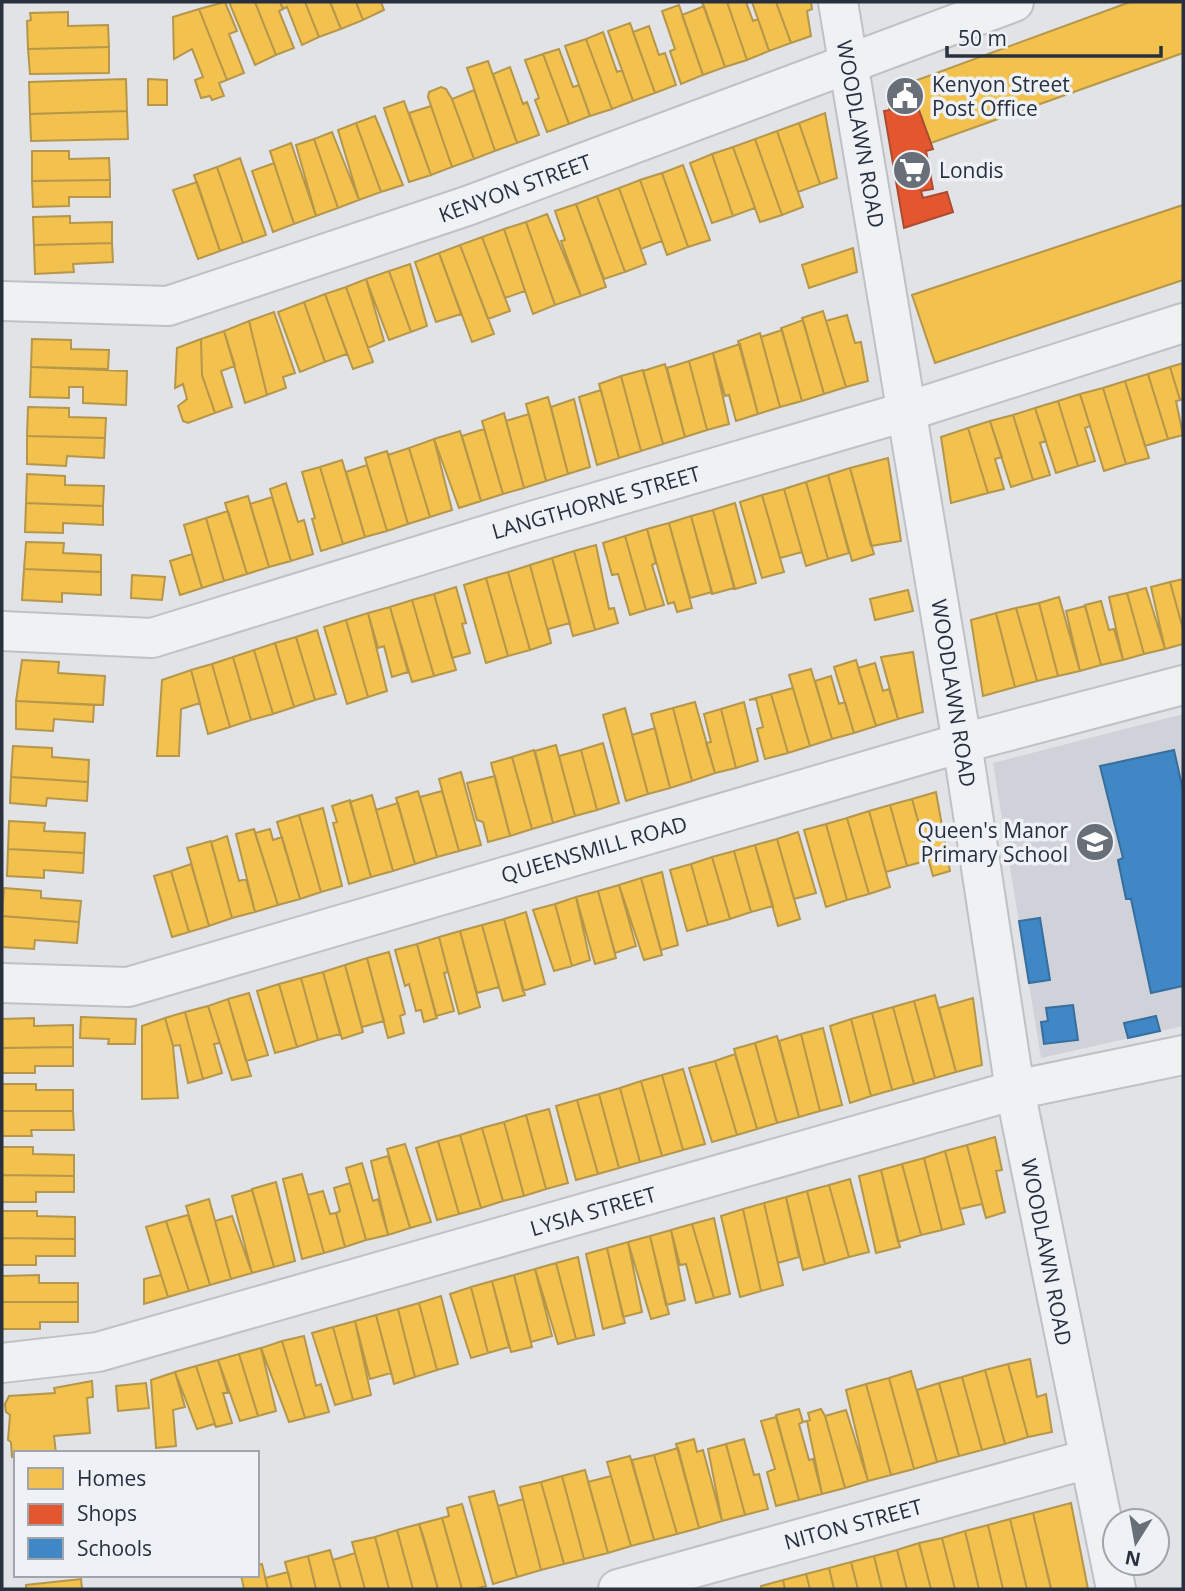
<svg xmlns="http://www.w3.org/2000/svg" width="1185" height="1591" font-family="'Open Sans',sans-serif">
  <rect width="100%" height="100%" fill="#e1e3e6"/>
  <path fill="#cfd2d9" d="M1183,714V1026L1041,1058L993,763Z"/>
  <path fill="#f2c14e" stroke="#b5964a" stroke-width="2" d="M225,2L237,31L229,34L244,73L227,80L199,9Z
    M229,2H255L276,55L255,65Z
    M255,2H280L283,9L279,11L294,48L276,55Z
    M280,2H305L319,37L302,45L287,7L283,9Z
    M305,2H330L341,29L319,37Z
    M330,2H356L363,20L341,29Z
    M356,2H381L384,10L363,20Z
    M702,2H727L747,60L725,67Z
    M727,2H746L753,21L758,19L769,51L747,60Z
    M752,2H776L791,43L769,51Z
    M776,2H811L812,9L807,11L811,36L791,43Z
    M1130,2H1183V53L931,143L909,83Z
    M679,5L703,75L681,84L670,51L675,49L662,11Z
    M704,6L725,67L703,75L682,15Z
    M199,9L227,80L219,83L224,96L212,100L210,96L201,98L195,80L203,77L192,49L174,59L173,17Z
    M68,12V26L108,25L109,47L28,49L27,21L31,20L30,13Z
    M630,23L655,93L633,101L608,31Z
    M649,26L659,55L665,53L676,85L655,93L633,32Z
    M603,32L617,72L622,70L633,101L612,109L586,39Z
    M586,39L612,109L590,116L565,46Z
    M109,47V73L30,74L28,49Z
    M559,49L573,87L579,85L590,116L569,124L543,54Z
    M543,54L569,124L547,132L535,100L539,98L525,60Z
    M488,61L517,143L495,151L467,68Z
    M510,67L523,104L527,102L539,135L517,143L493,74Z
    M126,79L127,111L30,114L29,82Z
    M148,79L167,80V105H148Z
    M441,87L446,89L452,99L474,159L452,167L428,97L429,92Z
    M474,90L495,151L474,159L452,99Z
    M404,101L431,175L409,182L384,108Z
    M431,106L452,167L431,175L409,113Z
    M127,111L128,139L31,141L30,114Z
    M825,113L837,178L820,184L799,123Z
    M375,116L403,185L381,192L356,123Z
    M356,123L381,192L359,200L338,130Z
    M799,123L820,184L798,192L777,131Z
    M777,131L803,207L782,215L755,139Z
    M332,132L359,200L338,208L314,139Z
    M314,139L338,208L316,216L296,145Z
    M755,139L782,215L760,222L733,147Z
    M291,143L316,216L294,224L270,151Z
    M733,147L755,208L733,216L712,154Z
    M32,151H69V159L109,158L110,180L32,181Z
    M712,154L733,216L712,223L690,163Z
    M240,158L266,235L243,243L217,167Z
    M274,163L294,224L273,232L252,171Z
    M683,165L710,240L688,247L662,173Z
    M217,167L243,243L220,251L194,175Z
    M662,173L688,247L667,255L640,180Z
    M110,180V197H69V206L33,207L32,181Z
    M640,180L662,241L641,249L619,188Z
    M197,182L220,251L198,259L173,190Z
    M619,188L646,264L625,272L597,196Z
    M597,196L625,272L604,279L576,204Z
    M576,204L606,287L581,296L561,241L565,240L555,211Z
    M1183,205V280L935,363L912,295Z
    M547,214L581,296L555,305L526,222Z
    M70,216V223L112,222V243L34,245L33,217Z
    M526,222L555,305L533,314L504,229Z
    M504,229L525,291L505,298L482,237Z
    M482,237L510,311L488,319L460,245Z
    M112,243L113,262L73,264L74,272L35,274L34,245Z
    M460,245L494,334L472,342L439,253Z
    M853,248L857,272L809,288L802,265Z
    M439,253L461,314L436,322L415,262Z
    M410,264L427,326L411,332L389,271Z
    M389,271L411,332L389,340L366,279Z
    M366,279L384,341L368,348L346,287Z
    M346,287L373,362L353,369L325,294Z
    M325,294L347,354L325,362L304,302Z
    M304,302L325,362L300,372L278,312Z
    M823,311L846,387L824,394L802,318Z
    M274,312L295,373L283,377L286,388L267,395L249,321Z
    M847,315L855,343L861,342L868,381L846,387L826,321Z
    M803,320L824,394L802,401L781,328Z
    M249,321L267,395L245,403L224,331Z
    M782,330L802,401L780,407L761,337Z
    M224,331L235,366L221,371L232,407L215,413L202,375L201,339Z
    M760,333L780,407L758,414L738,341Z
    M32,339L71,340V349L109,350L108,369L31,367Z
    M201,339L202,375L215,413L188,423L183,421L178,406L187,399L183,384L175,388L177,348Z
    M740,344L758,414L736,421L729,395L725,396L713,353Z
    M713,353L729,424L707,430L689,361Z
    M689,361L707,430L685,437L667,368Z
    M1183,363V399L1180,400L1170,367Z
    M665,364L685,437L663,444L643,371Z
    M31,367L127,371L126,405L83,403V387H69V398L30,397Z
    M1170,367L1180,400L1176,401L1183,435L1168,439L1148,374Z
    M643,370L663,444L641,451L621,376Z
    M1148,374L1168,439L1145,446L1125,381Z
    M621,376L641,451L619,458L599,384Z
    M1125,381L1149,458L1126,464L1103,388Z
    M1103,388L1126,464L1104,471L1080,394Z
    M601,390L619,458L597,465L579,397Z
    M1080,394L1090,426L1085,428L1095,461L1078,466L1058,401Z
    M548,397L568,474L546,481L526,404Z
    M574,399L590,467L568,474L551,407Z
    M1058,401L1078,466L1056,473L1035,408Z
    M28,407L69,408V417L106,418L105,438L27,436Z
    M1035,408L1046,441L1040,443L1050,475L1033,480L1013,415Z
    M504,413L524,488L503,494L482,421Z
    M529,414L546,481L524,488L506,421Z
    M1013,415L1033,480L1011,487L990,421Z
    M990,421L1002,457L995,459L1004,489L988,493L968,428Z
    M968,428L988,493L951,503L941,437Z
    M484,429L503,494L481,501L462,436Z
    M460,431L481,501L459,508L434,439Z
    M27,436L105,438L104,458L67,456L66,466L27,464Z
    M434,439L452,510L430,517L409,448Z
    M409,448L430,517L408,524L388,455Z
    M387,451L408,524L387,531L365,458Z
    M888,458L901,541L871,546L850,468Z
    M342,460L365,537L343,544L320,467Z
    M367,465L387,531L365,537L346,472Z
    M320,467L343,544L321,551L312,519L315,518L302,472Z
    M850,468L874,554L852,561L828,475Z
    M27,474L65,476V485L104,486L103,506L26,503Z
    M828,475L849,553L828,559L806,482Z
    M806,482L828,559L806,566L784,489Z
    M286,483L298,522L304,520L313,554L291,561L270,489Z
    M784,489L802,552L780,558L784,572L762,495Z
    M762,495L784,572L762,578L740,502Z
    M248,496L269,567L247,574L225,503Z
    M272,497L291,561L269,567L250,504Z
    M26,503L103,506V525L63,523V533L25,532Z
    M735,503L756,583L735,589L713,510Z
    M713,510L734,588L712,594L691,516Z
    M228,511L247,574L224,581L206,518Z
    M691,516L712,592L690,598L669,523Z
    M206,518L224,581L202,588L184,525Z
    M669,523L692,608L677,612L674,602L668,604L647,529Z
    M647,529L656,563L652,565L664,605L646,610L625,536Z
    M625,536L646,610L630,615L618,574L612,575L603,543Z
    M26,542L64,543L63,553L101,555V572L24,569Z
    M596,545L609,609L614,608L618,623L595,630L574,551Z
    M574,551L595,630L573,636L552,558Z
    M192,554L202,588L180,595L170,561Z
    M552,558L570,623L548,629L551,643L530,565Z
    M530,565L551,643L530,650L508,572Z
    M24,569L101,572V595L62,593V602L22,600Z
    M508,572L530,650L508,656L486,578Z
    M132,575L165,577L162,600L131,598Z
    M486,578L508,656L486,663L464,585Z
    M1183,579V629L1170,582Z
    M1170,582L1183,629V644L1165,649L1151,587Z
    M456,587L466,623L462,624L470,653L452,658L434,594Z
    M1146,588L1165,649L1144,654L1127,593Z
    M908,590L913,611L875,620L870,599Z
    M1127,593L1144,654L1123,660L1109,597Z
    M434,594L456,670L434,676L412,600Z
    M1059,597L1080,671L1058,676L1039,603Z
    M412,600L434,676L412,682L390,607Z
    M1101,601L1109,630L1114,629L1123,660L1101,665L1085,605Z
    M1039,603L1058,676L1037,681L1016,608Z
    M1085,606L1101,665L1080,671L1066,611Z
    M390,607L408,672L392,677L384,646L378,648L368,613Z
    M1016,608L1037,681L1015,687L996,613Z
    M368,613L387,691L368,697L346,620Z
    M996,613L1015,687L983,696L971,620Z
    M346,620L368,697L347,704L324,627Z
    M317,630L336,694L315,700L296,637Z
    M296,637L315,700L294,707L275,643Z
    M275,643L294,707L273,714L254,650Z
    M254,650L273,714L251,720L233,657Z
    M913,652L923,712L898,719L881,657Z
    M233,657L251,720L230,727L212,664Z
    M22,660L59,662L58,673L105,676L103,705L16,701Z
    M856,660L876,726L854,733L834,667Z
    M875,663L883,691L889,689L898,719L876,726L858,668Z
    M212,664L230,727L208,734L191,670Z
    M811,669L832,739L810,746L789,675Z
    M191,670L200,703L181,709L179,756H157L162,680Z
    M831,676L839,704L845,702L854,733L832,739L815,681Z
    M793,688L810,746L788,753L771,694Z
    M771,694L788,753L765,759L757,729L763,727L756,699L749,700Z
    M16,701L94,705L93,722L54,719L53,731L16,729Z
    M695,702L715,773L692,781L673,708Z
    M744,702L758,761L736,768L721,709Z
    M625,708L648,794L626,801L603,715Z
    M673,708L692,781L670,788L651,714Z
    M721,709L736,768L715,773L706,743L711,742L704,714Z
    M655,728L670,788L648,794L632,735Z
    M603,743L619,803L597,810L581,750Z
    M556,745L575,816L553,823L535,751Z
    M13,746L52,748V757L89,760L88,782L11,777Z
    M534,750L553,823L532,829L512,757Z
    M581,750L597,810L575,816L559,756Z
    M512,757L532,829L510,836L491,763Z
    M461,772L481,845L459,851L439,779Z
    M495,776L510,836L488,842L483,822L477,820L467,783Z
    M11,777L88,782L87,801L47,798L46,806L10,803Z
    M418,791L437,857L415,864L396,798Z
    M442,791L459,851L437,857L420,797Z
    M936,792L950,871L933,876L912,799Z
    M372,795L393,871L371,877L350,802Z
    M912,799L929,860L907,866L890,805Z
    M350,800L371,877L349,884L333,823L337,822L332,806Z
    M398,803L415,864L393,871L376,810Z
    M890,805L907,866L886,872L869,811Z
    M323,808L342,886L321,892L299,815Z
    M869,811L890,887L869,894L847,818Z
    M299,815L321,892L300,899L277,822Z
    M847,818L869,894L847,900L826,824Z
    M9,821L45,823L44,831L85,833L84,853L8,849Z
    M826,824L847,900L826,907L804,830Z
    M254,829L278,905L255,912L236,834Z
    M270,829L273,840L282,837L300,899L278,905L255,833Z
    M798,832L816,893L794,899L777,839Z
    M227,836L239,881L246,879L255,912L232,918L211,842Z
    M777,839L800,919L778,926L755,845Z
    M211,841L232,918L209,926L187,848Z
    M755,845L773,906L751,912L734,851Z
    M8,849L84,853L83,873L44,870V878L7,876Z
    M734,851L751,912L730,919L712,857Z
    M712,857L730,919L708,925L691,864Z
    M191,864L209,926L189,932L171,871Z
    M691,864L708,925L687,931L670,870Z
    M171,871L189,932L172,937L154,876Z
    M662,872L678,945L661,950L641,878Z
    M641,878L662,955L644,960L619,885Z
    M619,885L636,946L615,953L598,891Z
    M4,888L41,891V898L81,901L79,922L2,916Z
    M598,891L616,958L595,964L576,897Z
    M576,897L590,960L572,966L555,904Z
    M555,904L572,966L554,971L533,910Z
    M526,912L545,984L523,991L504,919Z
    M2,916L79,922L77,943L35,940L34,949L2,947Z
    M504,919L525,995L503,1001L482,925Z
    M482,925L499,987L477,993L460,931Z
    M460,931L480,1007L459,1014L439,937Z
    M439,937L448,972L444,973L454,1011L436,1016L417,944Z
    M417,944L437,1018L424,1022L421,1010L416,1011L409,984L405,986L395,950Z
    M389,952L405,1014L400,1016L404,1033L388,1038L367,958Z
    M367,958L384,1021L362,1027L345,965Z
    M345,965L363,1032L342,1039L323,972Z
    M323,972L340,1034L318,1040L301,978Z
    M301,978L318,1040L297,1047L279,984Z
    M279,984L297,1047L275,1053L257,991Z
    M249,993L268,1055L246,1061L228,999Z
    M935,995L956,1072L935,1078L914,1001Z
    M973,998L982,1065L956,1072L939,1008Z
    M228,999L251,1076L232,1080L208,1006Z
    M914,1001L935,1078L914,1084L893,1007Z
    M208,1006L220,1043L214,1044L222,1073L203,1079L185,1012Z
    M893,1007L914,1084L892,1090L872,1013Z
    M185,1012L203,1079L188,1083L180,1045L173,1046L165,1018Z
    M872,1013L892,1090L871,1096L851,1019Z
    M81,1017L136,1019L135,1044H108L109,1039L80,1038Z
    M34,1018V1026L73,1025V1047L2,1048V1019Z
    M165,1018L173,1046L178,1098L142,1099V1026Z
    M851,1019L871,1096L850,1103L830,1026Z
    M823,1028L842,1105L820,1111L801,1034Z
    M801,1034L820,1111L799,1117L779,1041Z
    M777,1036L799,1117L777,1123L755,1043Z
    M755,1043L777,1123L757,1129L734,1049Z
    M73,1047V1066H35V1073H2V1048Z
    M735,1054L757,1129L737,1135L715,1061Z
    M715,1061L737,1135L712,1142L689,1068Z
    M683,1069L705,1144L683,1150L662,1075Z
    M662,1075L683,1150L662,1156L641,1081Z
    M641,1081L662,1156L640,1162L620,1088Z
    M2,1084H36V1090H73V1111H2Z
    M620,1088L640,1162L619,1168L599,1094Z
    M599,1094L619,1168L598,1174L577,1100Z
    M577,1100L598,1174L576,1180L556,1106Z
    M549,1109L568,1183L546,1189L526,1115Z
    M2,1111H73L74,1130H31L32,1136H2Z
    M526,1115L546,1189L524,1196L504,1122Z
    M504,1122L524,1196L503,1201L482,1128Z
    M482,1128L503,1201L481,1208L460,1135Z
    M460,1135L481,1208L459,1214L438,1141Z
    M995,1137L1002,1170L996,1171L1005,1212L986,1218L967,1145Z
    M438,1141L459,1214L437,1220L416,1148Z
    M405,1144L431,1222L410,1228L387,1149Z
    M967,1145L986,1218L982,1204L960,1209L945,1151Z
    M2,1147H33V1154L74,1155V1176L2,1175Z
    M945,1151L964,1224L942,1230L924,1158Z
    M388,1156L410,1228L388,1235L371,1161Z
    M924,1158L942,1230L921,1235L902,1164Z
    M362,1163L373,1201L378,1199L388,1235L366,1240L346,1168Z
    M902,1164L921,1235L898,1242L881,1170Z
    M881,1170L900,1247L876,1253L859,1176Z
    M302,1174L324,1253L302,1259L283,1179Z
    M2,1175L74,1176V1192H36V1202H2Z
    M850,1179L869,1252L849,1257L829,1185Z
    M276,1182L295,1261L274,1267L252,1189Z
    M350,1183L366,1240L345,1247L336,1213L340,1211L334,1188Z
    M829,1185L849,1257L825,1264L807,1191Z
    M252,1190L274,1267L252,1273L232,1196Z
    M323,1191L330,1214L336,1213L345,1247L324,1253L308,1195Z
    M807,1191L825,1264L803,1270L786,1197Z
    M786,1197L799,1257L778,1263L764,1203Z
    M209,1199L231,1279L210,1285L186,1206Z
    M764,1203L783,1285L761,1291L743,1209Z
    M743,1209L761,1291L740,1297L721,1216Z
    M2,1211H37V1216L75,1217V1239L2,1238Z
    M188,1215L210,1285L189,1291L166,1221Z
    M232,1216L252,1273L231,1279L215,1221Z
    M714,1218L730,1294L714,1298L692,1224Z
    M166,1221L189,1291L168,1297L146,1227Z
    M692,1224L714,1298L696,1303L686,1264L680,1265L671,1230Z
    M671,1230L685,1300L666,1305L650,1236Z
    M650,1236L669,1314L651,1319L628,1242Z
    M2,1238L75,1239V1256H36V1265H2Z
    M628,1242L642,1312L623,1317L607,1248Z
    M607,1248L625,1323L603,1329L586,1254Z
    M578,1257L594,1335L576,1339L556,1263Z
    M556,1263L576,1339L558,1344L535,1269Z
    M535,1269L552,1336L531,1342L514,1275Z
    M39,1275V1283H78V1302H2V1276Z
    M161,1275L168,1297L144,1304V1279Z
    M514,1275L532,1347L511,1352L492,1281Z
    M492,1281L509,1347L488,1353L471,1287Z
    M471,1287L488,1353L471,1358L450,1294Z
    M441,1296L458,1364L437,1370L419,1303Z
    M2,1302H78V1322H40V1329H2Z
    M419,1303L437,1370L415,1377L398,1309Z
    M398,1309L415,1377L394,1384L376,1315Z
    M376,1315L393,1379L391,1373L370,1379L355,1321Z
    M355,1321L371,1395L353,1400L333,1327Z
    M333,1327L353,1400L335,1405L312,1333Z
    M304,1336L316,1386L321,1384L329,1412L305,1418L282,1341Z
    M282,1341L305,1418L289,1422L261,1348Z
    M261,1348L276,1411L258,1416L239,1354Z
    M239,1354L258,1416L240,1421L218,1360Z
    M1030,1359L1037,1397L1046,1394L1052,1432L1028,1437L1008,1364Z
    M218,1360L228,1393H223L232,1423L216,1427L196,1366Z
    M1008,1364L1028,1437L1005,1444L985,1370Z
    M196,1366L216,1427L214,1424L197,1429L175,1372Z
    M985,1370L1005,1444L982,1450L962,1377Z
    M911,1371L937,1462L914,1469L889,1378Z
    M175,1372L185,1407L173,1410L176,1446L156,1448L151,1380Z
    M962,1377L982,1450L959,1456L939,1383Z
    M889,1378L914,1469L891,1475L866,1384Z
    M92,1381L93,1397L87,1398L90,1433L54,1436L56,1453H16V1456L12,1457L11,1442L8,1440L10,1415L6,1412L5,1404L9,1396L55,1393L54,1388Z
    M146,1383L149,1408L118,1411L116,1386Z
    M939,1383L959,1456L937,1462L917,1390Z
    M866,1384L891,1475L868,1481L846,1390Z
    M799,1409L803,1422L799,1424L809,1460L813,1459L822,1494L799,1500L776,1415Z
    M821,1409L825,1416L845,1488L822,1494L807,1421L803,1422L810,1420L808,1413Z
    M846,1410L868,1481L845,1488L825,1416Z
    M776,1417L799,1500L776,1506L767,1472L775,1469L761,1421Z
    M694,1439L697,1452L703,1450L722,1521L699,1528L676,1444Z
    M744,1439L754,1475L759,1474L768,1509L745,1515L726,1444Z
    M726,1444L745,1515L722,1521L708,1449Z
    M678,1448L699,1528L677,1534L654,1455Z
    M654,1455L677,1534L654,1540L632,1460Z
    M630,1456L654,1540L631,1546L607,1462Z
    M585,1470L608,1553L584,1559L562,1476Z
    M562,1476L584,1559L564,1564L541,1482Z
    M611,1476L631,1546L608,1553L588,1482Z
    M541,1482L564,1564L541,1570L520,1487Z
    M494,1491L517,1577L493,1584L469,1497Z
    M523,1499L541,1570L517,1577L498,1506Z
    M1071,1503L1088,1589H1051L1033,1513Z
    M462,1504L486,1586L475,1589H462L442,1518L449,1516L447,1508Z
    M1033,1513L1051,1588L1048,1589H1027L1010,1519Z
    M442,1518L445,1528L462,1589H438L419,1524Z
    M1010,1519L1027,1589H1003L988,1525Z
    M419,1524L423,1535L438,1589H413L397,1530Z
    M988,1525L1003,1589H979L965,1531Z
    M397,1530L400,1541L413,1589H389L375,1537Z
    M965,1531L979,1589H955L942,1538Z
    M375,1537L389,1589H365L355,1553L352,1542Z
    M942,1538L955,1589H931L919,1543Z
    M919,1543L931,1589H907L897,1550Z
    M330,1550L341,1589H316L308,1556Z
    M897,1550L907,1589H882L874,1556Z
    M355,1553L365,1589H341L333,1560Z
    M308,1556L316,1589H292L285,1562Z
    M874,1556L882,1589H858L851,1562Z
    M851,1562L858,1589H834L829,1568Z
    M262,1564L268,1589H244L241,1575H257V1565Z
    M829,1568L834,1589H810L806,1574Z
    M288,1572L292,1589H268L265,1578Z
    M806,1574L810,1589H785L783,1580Z
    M81,1579L82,1589H26V1585Z
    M783,1580L785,1589H761V1586Z"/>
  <path fill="#e4572e" stroke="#ac4b33" stroke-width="2" d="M909,83L933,149L926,151L933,189L921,191L923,198L947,192L953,212L904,228L884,111L890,110L887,95L891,89Z"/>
  <path fill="#3f88c5" stroke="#386e9d" stroke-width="2" d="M1174,750L1183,790V986L1151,993L1131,899H1126L1118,860L1123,858L1100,766Z
    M1040,918L1050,980L1029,983L1019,921Z
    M1073,1005L1078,1040L1044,1044L1041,1022L1048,1021L1046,1008Z
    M1156,1016L1160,1031L1128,1038L1124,1023Z"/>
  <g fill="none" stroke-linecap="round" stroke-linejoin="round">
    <defs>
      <path id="minor" d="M838,2L962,743L1015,1090L1116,1589
        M2,301L168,306L467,206L1014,2
        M2,631L152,638L525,523L908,411L1183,323
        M2,983L128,987L944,748L1183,685
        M2,1363L98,1352L1015,1090L1183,1055
        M618,1589L1088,1459"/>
    </defs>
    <use href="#minor" stroke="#bfc1c4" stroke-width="42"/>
    <use href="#minor" stroke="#f0f1f3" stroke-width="38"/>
  </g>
  <defs>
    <symbol id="civic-disc" viewBox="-11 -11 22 22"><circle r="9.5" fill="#696f79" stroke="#eef1f6"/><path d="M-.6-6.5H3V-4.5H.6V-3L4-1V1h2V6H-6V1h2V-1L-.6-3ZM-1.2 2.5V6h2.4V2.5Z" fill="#fff"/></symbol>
    <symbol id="supermarket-disc" viewBox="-11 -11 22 22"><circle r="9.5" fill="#696f79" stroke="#eef1f6"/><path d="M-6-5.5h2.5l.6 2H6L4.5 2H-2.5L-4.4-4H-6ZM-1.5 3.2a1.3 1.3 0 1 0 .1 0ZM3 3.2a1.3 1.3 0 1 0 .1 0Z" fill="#fff"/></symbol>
    <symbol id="school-disc" viewBox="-11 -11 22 22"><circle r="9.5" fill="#696f79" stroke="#eef1f6"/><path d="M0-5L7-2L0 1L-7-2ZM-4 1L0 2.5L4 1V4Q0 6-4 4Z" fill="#fff"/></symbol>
  </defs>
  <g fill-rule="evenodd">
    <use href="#civic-disc" x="883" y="74" width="44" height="44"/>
    <use href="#supermarket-disc" x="890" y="148" width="44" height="44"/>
    <use href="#school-disc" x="1073" y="820" width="44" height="44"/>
  </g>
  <g text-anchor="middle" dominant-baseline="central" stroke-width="7" stroke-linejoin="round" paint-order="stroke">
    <g font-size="21" fill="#28303f" stroke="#eef1f6" text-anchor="start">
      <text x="932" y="84">Kenyon Street<tspan x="932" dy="24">Post Office</tspan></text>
      <text x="939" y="170">Londis</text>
      <text x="1068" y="830" text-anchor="end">Queen's Manor<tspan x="1068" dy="24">Primary School</tspan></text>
    </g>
    <g font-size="21" fill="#28303f" stroke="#eef1f6">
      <text transform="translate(861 134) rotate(80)">WOODLAWN ROAD</text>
      <text transform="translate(515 188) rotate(-20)">KENYON STREET</text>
      <text transform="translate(596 502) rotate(-16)">LANGTHORNE STREET</text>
      <text transform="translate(954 693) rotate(81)">WOODLAWN ROAD</text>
      <text transform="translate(594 849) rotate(-16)">QUEENSMILL ROAD</text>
      <text transform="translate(593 1211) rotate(-16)">LYSIA STREET</text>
      <text transform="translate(1047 1252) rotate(79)">WOODLAWN ROAD</text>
      <text transform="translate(853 1524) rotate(-15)">NITON STREET</text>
    </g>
  </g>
  <rect width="1185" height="1591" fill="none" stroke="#28303f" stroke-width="7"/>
  <rect x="14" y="1451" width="245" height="126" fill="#eef1f6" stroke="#9fa4ad" stroke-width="2"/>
  <rect x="28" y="1468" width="35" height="21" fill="#f2c14e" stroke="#9fa4ad" stroke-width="2"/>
  <text x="77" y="1486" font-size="21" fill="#28303f">Homes</text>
  <rect x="28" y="1504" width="35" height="21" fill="#e4572e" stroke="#9fa4ad" stroke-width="2"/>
  <text x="77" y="1521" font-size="21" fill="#28303f">Shops</text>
  <rect x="28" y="1538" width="35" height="21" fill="#3f88c5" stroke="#9fa4ad" stroke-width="2"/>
  <text x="77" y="1556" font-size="21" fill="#28303f">Schools</text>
  <g transform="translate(1136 1542) rotate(191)"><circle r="33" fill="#eef1f6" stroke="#9fa4ad" stroke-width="2"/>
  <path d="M0-5L12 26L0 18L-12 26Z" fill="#696f79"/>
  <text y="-10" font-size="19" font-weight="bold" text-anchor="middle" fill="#28303f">N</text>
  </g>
  <path d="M947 46v10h214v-10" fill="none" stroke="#28303f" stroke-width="3.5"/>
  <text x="958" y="46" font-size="21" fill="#28303f" stroke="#eef1f6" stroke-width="5" paint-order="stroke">50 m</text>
</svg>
